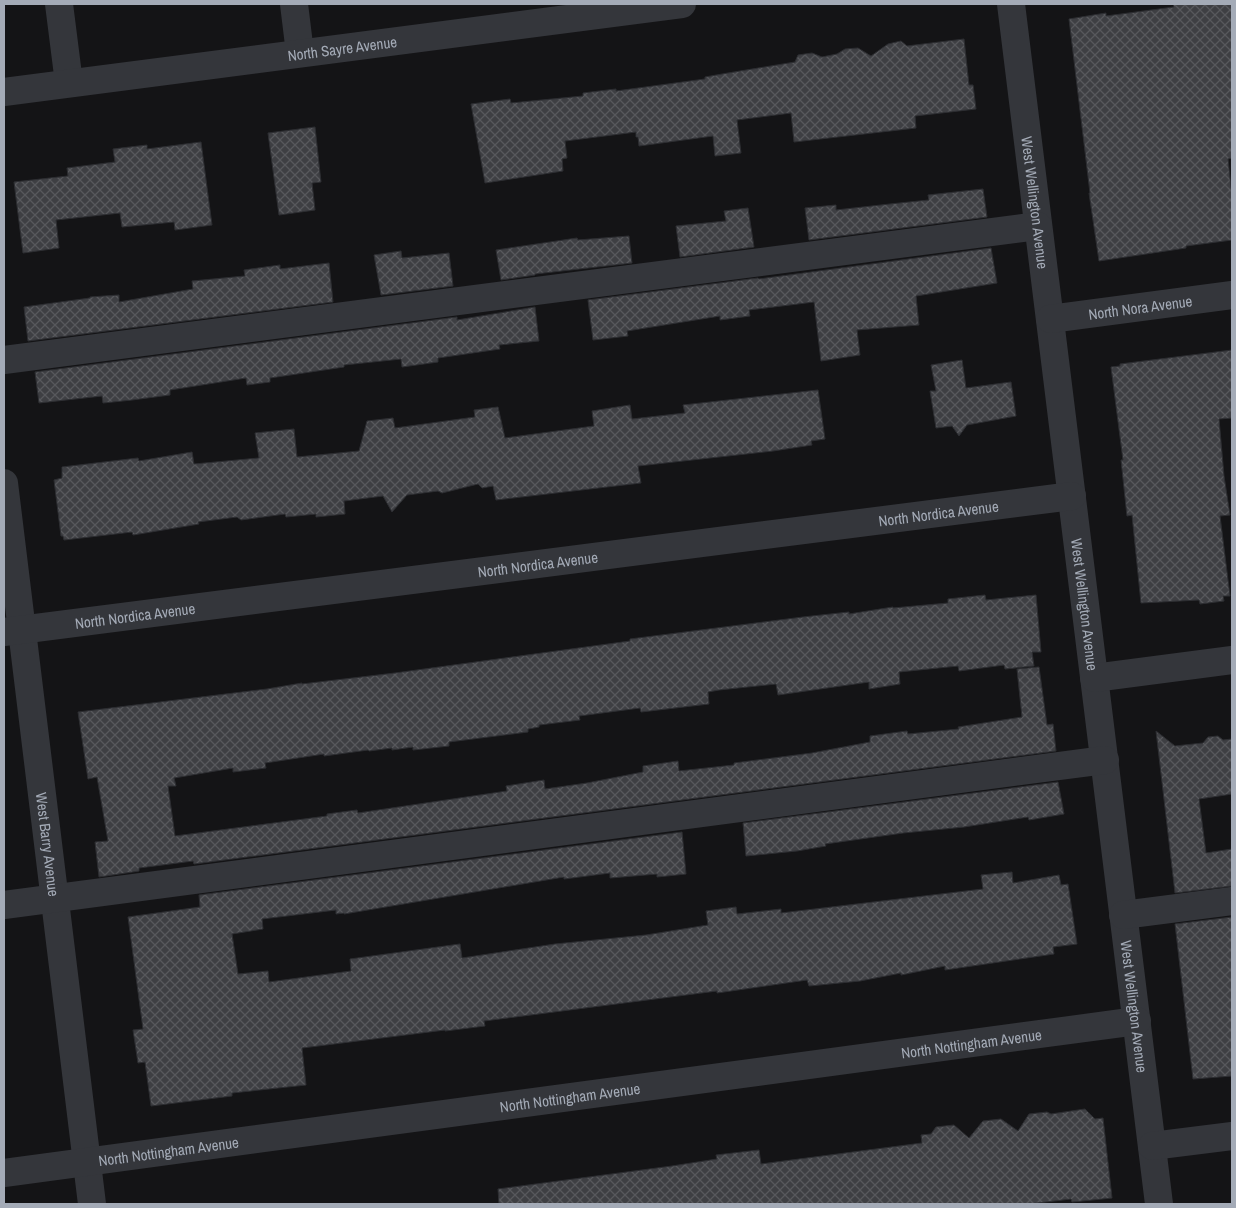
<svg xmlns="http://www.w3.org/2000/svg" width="1236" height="1208" font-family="'Archivo Narrow',sans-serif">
  <defs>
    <pattern id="building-cross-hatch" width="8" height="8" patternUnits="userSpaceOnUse" patternTransform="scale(1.25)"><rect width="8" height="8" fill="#3e3f43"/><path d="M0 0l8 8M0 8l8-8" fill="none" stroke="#57585c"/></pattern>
  </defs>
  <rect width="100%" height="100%" fill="#141416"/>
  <path fill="url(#building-cross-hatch)" stroke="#2d2e32" d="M1173,4H1232V158L1228,159L1232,197V240L1186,246V248L1099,261L1089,193H1090L1069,19L1106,13V16L1174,7Z
    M964,39L969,85H973L976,109L915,116L916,128L794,142L791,113L737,120L741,153L715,156L713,136L639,146L638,137H636V132L565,141L567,158L562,159L563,171L485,183L471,104L510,99L511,103L583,96V93L616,89V91L705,79V77L728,73L795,62L798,55L812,53L822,57L837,54L845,49L858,48L871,56L888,44L901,41L907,46Z
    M315,127L321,182L312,183L315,210L279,215L268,133Z
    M201,142L212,225L175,230L174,222L122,227L120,213L56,220L59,248L23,253L14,182L68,176L67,168L115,162L113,149L147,145V149Z
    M983,189L987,217L809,240L805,208L836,205V210L890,204L929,200L928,195Z
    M748,208L754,247L680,257L676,226L726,221L724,211Z
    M629,236L632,263L535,274V275L501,280L496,250L577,238L578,240Z
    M991,248L997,283L916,296L919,325L857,330L860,355L821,361L814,302L749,310L750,316L720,320V316L627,331L628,336L593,340L588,300L758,278L759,279Z
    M401,251L402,258L449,253L453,286L381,295L374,255Z
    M329,263L333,302L28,341L24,307L90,298V297L119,295V302L193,289L192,281L245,276L244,270L280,265V269Z
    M535,307L539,341L499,345L500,349L438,358V362L402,367L401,359L344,365V367L270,378V382L247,385L246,378L170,390V395L132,400L103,403L102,396L39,403L35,372L457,317V320Z
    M1232,350V418L1219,419L1224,476L1230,515L1220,516L1230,596H1223L1224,601L1200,604L1199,600L1141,603L1132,515L1127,516L1121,460H1123L1111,367L1120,366V364Z
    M962,360L966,388L1011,382L1016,416L967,425L959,436L952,426L936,428L930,391H936L931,365Z
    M818,390L825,439L811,441L812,445L773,451L638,466L641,483L496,500L493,486L482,488L478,484L442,493L438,491L407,495L392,512L383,496L344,501L345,514L316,517V514L286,517L285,514L241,520L237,517L198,522L199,524L133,535L132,532L64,540L63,536H61L54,480L62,478V467L138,458L139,461L192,452L194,464L259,458L255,433L294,429L297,457L359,451L367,421L393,418L395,428L475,417L474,410L498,407L505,438L594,426L592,411L630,405L632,419L685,413L683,405Z
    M985,595L986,600L1036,595L1041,652H1032L1034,666L1005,669L1004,665L959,671L958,666L899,672L900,684L869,689V682L778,695L776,684L719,690L708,692L709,704L641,712L640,708L579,716L580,720L539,725V727L528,729V732L449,742V746L413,750V747L392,750V748L369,751L368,750L324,756V754L265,763L266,768L233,772V768L174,778L176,786H168L175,836L327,816V814L357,810L358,813L507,791L506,786L544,780L545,789L587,783L643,772V766L678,761L679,771L734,765V763L812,753L870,742V736L907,731L908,734L959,729L958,727L1022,717L1017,669L1039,667L1047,725L1053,724L1056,751L194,864L193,861L139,868V871L99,877L95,842L108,841L97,777L88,779L78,712L267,689L302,683V684L395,673L630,641V639L803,617L849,612V614L893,607V608L948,603V599Z
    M1156,731L1175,746L1203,743L1208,737L1218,736L1223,740L1232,739V794L1199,799L1206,853L1232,849V886L1175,893Z
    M1058,782L1064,814L1029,820L1028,817L964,827L903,833L825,844L826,846L797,851L746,856L743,823Z
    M682,832L686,874L657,877V874L610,878V873L564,879V877L344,914V913L336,914V910L262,919L263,929L232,934L238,974L268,971L269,982L351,971L350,959L460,944L462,958L555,944L646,935L708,925L706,911L736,907L737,914L781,909V913L983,889L981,875L1012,872L1013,883L1059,875L1061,885L1068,884L1077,944L1053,947L1054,954L945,970V966L901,975V973L860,981L809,986L807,980L717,993V991L484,1021L485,1026L445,1031V1030L302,1048L306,1085L232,1093V1096L151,1106L145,1062L138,1063L133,1030L143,1029L128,917L200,907L199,895Z
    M1232,917V1076L1193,1079L1175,924Z
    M1085,1109L1095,1119L1103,1118L1112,1198L1072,1202L1071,1199L1029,1204H499L498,1189L672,1166L717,1159L716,1155L759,1150L761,1164L922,1143L921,1135L931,1134L936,1127L954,1125L969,1138L983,1121L1001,1119L1018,1131L1029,1114L1047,1112L1051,1114Z"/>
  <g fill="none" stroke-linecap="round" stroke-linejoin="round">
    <g stroke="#34363b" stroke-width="28">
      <path d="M59,4L69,83"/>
      <path d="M294,4L300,53"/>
      <path id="s1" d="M1011,4L1159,1204"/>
      <path id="s2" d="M4,92L682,4"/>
      <path id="s3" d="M1050,319L1232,295"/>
      <path d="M4,360L1038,226"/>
      <path id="s4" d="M4,483L92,1204"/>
      <path id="s5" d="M4,632L1072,496"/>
      <path d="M1094,678L1232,660"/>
      <path d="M4,905L1105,760"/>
      <path d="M1123,915L1232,901"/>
      <path d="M1152,1146L1232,1136"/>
      <path id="s6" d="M4,1173L1137,1021"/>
    </g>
  </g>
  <g text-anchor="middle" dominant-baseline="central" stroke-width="4" stroke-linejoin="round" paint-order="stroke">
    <g font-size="15" fill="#a4abb7" stroke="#0f0f11">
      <text stroke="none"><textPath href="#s2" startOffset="341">North Sayre Avenue</textPath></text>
      <text stroke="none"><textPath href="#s1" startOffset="200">West Wellington Avenue</textPath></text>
      <text stroke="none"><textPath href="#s3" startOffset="91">North Nora Avenue</textPath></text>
      <text stroke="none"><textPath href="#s5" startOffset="942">North Nordica Avenue</textPath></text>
      <text stroke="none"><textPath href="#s5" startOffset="538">North Nordica Avenue</textPath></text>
      <text stroke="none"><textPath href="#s1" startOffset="605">West Wellington Avenue</textPath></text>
      <text stroke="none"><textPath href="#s5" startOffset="132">North Nordica Avenue</textPath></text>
      <text stroke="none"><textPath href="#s4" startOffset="364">West Barry Avenue</textPath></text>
      <text stroke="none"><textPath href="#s1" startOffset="1010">West Wellington Avenue</textPath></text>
      <text stroke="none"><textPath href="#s6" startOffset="976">North Nottingham Avenue</textPath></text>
      <text stroke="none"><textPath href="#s6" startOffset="571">North Nottingham Avenue</textPath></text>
      <text stroke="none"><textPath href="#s6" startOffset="166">North Nottingham Avenue</textPath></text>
    </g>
  </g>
  <rect width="1236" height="1208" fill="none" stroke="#a4abb7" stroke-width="10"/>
</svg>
